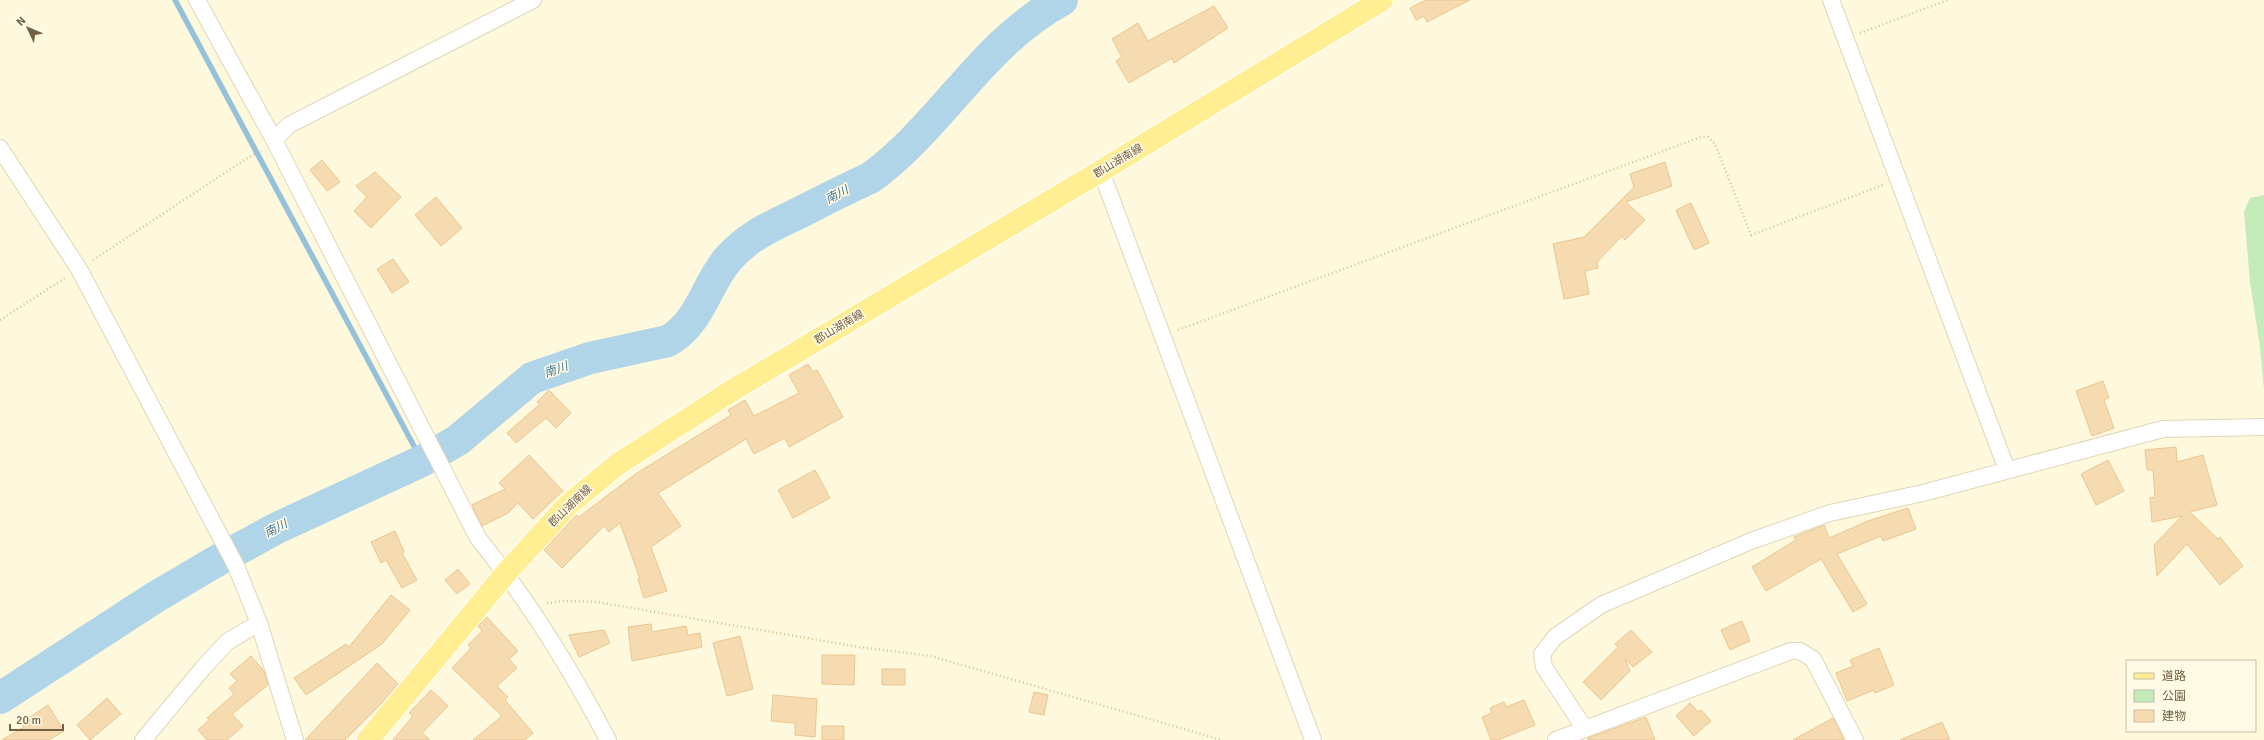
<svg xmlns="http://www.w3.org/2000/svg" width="2264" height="740" font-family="Signika,'Noto Sans JP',sans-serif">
  <rect width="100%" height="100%" fill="#fef8dc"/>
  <path fill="#c3ecba" d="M2264,195V390L2260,347L2250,282L2244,212L2250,198Z"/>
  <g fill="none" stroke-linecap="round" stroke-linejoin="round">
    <path stroke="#95c1db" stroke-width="5.5" d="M175,0L422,461"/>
    <path stroke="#b0d4e8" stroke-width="32" d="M0,698L154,598L220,559L277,528L422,461L458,440L532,378L590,358L668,341C701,322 705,286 728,259C748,236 772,226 799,213C822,201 846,189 870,178C941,127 983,42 1062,0"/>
  </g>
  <path fill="#f6dbb1" stroke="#e9c690" d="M1426,0H1470L1427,22L1424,16L1416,20L1410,8Z
    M1214,6L1228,28L1174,63L1172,58L1129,83L1116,61L1122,57L1112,39L1138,23L1148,41Z
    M322,160L340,182L327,191L310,170Z
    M1665,162L1672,186L1626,202L1645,220L1625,240L1622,236L1597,262L1598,268L1585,271L1589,294L1564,299L1553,244L1584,237L1634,187L1630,174Z
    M375,172L401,197L371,228L354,211L367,197L356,186Z
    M436,197L462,228L441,246L415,215Z
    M1691,203L1709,243L1694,250L1676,210Z
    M393,259L409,282L392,293L377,269Z
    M808,364L813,372L817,370L843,417L789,447L785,438L754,454L746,439L658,493L681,526L651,547L667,591L644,598L638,579H640L620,523L609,532L604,526L562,568L544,550L576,515L579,517L637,473L731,415L728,410L745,400L754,416L799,393L789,375Z
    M2103,381L2109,398L2104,400L2114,428L2092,436L2076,391Z
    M549,390L571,413L556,428L546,418L516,443L507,433L540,404L537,402Z
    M2176,447L2177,462L2203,455L2217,505L2190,512L2218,539L2220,537L2243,566L2220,585L2187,544L2157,576L2154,545L2182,516L2152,522L2150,498L2155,497L2153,470H2147L2145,450Z
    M529,455L563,491L533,519L518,503L508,513L482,526L472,505L505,489L499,483Z
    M2108,460L2124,491L2096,505L2081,474Z
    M815,470L830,498L793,518L778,490Z
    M1908,508L1916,529L1883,541L1881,536L1837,554L1867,604L1853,612L1821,559L1766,591L1752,567L1796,540L1794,537L1817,528L1824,525L1829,538L1868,521Z
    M395,531L404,552L402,553L417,580L402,588L386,560L381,563L371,542Z
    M458,569L470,584L457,594L445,580Z
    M391,595L410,610L382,644L306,695L294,678L346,644L349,647Z
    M487,617L518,651L509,659L517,668L497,686L508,697L505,700L533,733L525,740H473L502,716L452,668L471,648L468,645L482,631L478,626Z
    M1742,621L1750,641L1730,650L1721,630Z
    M651,624L652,632L686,626L688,635L700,633L702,647L632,661L628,627Z
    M604,630L610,643L579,657L569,635Z
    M1631,630L1652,652L1633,667L1625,659L1630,671L1601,700L1583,682L1618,647L1615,644Z
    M740,636L753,689L727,696L713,643Z
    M1879,648L1894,685L1875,693L1874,690L1847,701L1836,673L1853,666L1850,660Z
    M822,655H855L854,685L822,684Z
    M251,656L264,671L268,685L232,714L243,726L227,740H207L198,730L209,720L207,718L234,694L229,688L237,681L230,674Z
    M377,663L398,684L384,701L345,740H305Z
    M882,669H905V685H882Z
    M431,690L448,706L422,733L430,740H393L413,716L409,713Z
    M1034,692L1048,695L1044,715L1029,712Z
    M773,695L817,699L815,737L795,735V723L771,721Z
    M107,698L121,714L90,740L77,725Z
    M1524,700L1535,725L1498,740H1491L1482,717L1492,713L1490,708L1504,702L1506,707Z
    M1690,703L1698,712L1701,710L1711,721L1694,736L1676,716Z
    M48,705L64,731L49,740H2L24,727L21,723Z
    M1646,717L1655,740H1588V738Z
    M1833,718L1844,740H1793Z
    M1942,722L1950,740H1900Z
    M822,726H844V740H822Z"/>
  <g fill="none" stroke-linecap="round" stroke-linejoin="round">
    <defs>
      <path id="minor" d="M197,0L274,140L478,538C528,600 571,669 608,740
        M1831,0L2007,470
        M274,140L289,125L533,0
        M0,148L79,269L236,566L259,623L295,740
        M1101,171L1313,740
        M1585,729L1544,667L1542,654L1555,637L1601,605L1751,541L1830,513L1923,493L2163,429L2264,427
        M143,740L203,668L227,642L259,623
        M1556,740L1791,651H1800L1813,659L1855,740"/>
      <path id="primary" d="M368,740L506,573L568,505L618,464L733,390L1101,171L1382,0"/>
    </defs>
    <use href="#minor" stroke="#e2d5b8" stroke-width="18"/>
    <use href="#primary" stroke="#fff" stroke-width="24"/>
    <path stroke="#dabf95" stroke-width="2.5" stroke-dasharray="1 3" stroke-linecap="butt" d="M1860,33L1948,0
      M93,260L249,157L261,151
      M0,320L65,278
      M1178,330L1701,137H1708L1715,144L1751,235L1883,185
      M547,603L564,601L597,602L859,647L931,656L1222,740"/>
    <use href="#minor" stroke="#fff" stroke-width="16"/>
    <use href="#primary" stroke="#ffee92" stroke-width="22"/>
  </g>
  <g text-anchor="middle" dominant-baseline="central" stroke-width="3" stroke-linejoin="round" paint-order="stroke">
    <g font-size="11" fill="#746043" stroke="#fffae4">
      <text transform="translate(1118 161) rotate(-31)">郡山湖南線</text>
      <text transform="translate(839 327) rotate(-31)">郡山湖南線</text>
      <text transform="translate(570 506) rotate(-44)">郡山湖南線</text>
    </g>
    <g font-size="12" font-style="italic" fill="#407799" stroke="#fffae4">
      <text transform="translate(837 195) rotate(-27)">南川</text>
      <text transform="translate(556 370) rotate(-19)">南川</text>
      <text transform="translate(276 529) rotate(-27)">南川</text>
    </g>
  </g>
  <rect x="2126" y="660" width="130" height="72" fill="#fffae4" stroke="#c7bca4"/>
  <rect x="2134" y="673" width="20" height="6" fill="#ffee92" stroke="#c7bca4"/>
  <text x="2162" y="680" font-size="12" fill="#746043">道路</text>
  <rect x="2134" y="690" width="20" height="12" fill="#c3ecba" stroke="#c7bca4"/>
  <text x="2162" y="700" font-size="12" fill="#746043">公園</text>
  <rect x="2134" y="710" width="20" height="12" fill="#f6dbb1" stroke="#c7bca4"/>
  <text x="2162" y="720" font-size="12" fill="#746043">建物</text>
  <g transform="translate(28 28) rotate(314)" stroke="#fffae4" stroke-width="3" paint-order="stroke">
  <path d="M0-3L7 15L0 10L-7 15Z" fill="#746043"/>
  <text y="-6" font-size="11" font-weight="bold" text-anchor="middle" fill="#746043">N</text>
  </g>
  <path d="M10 724v6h53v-6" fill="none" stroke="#746043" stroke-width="2"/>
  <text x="16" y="724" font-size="12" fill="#746043" stroke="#fffae4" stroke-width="3" paint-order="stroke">20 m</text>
</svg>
